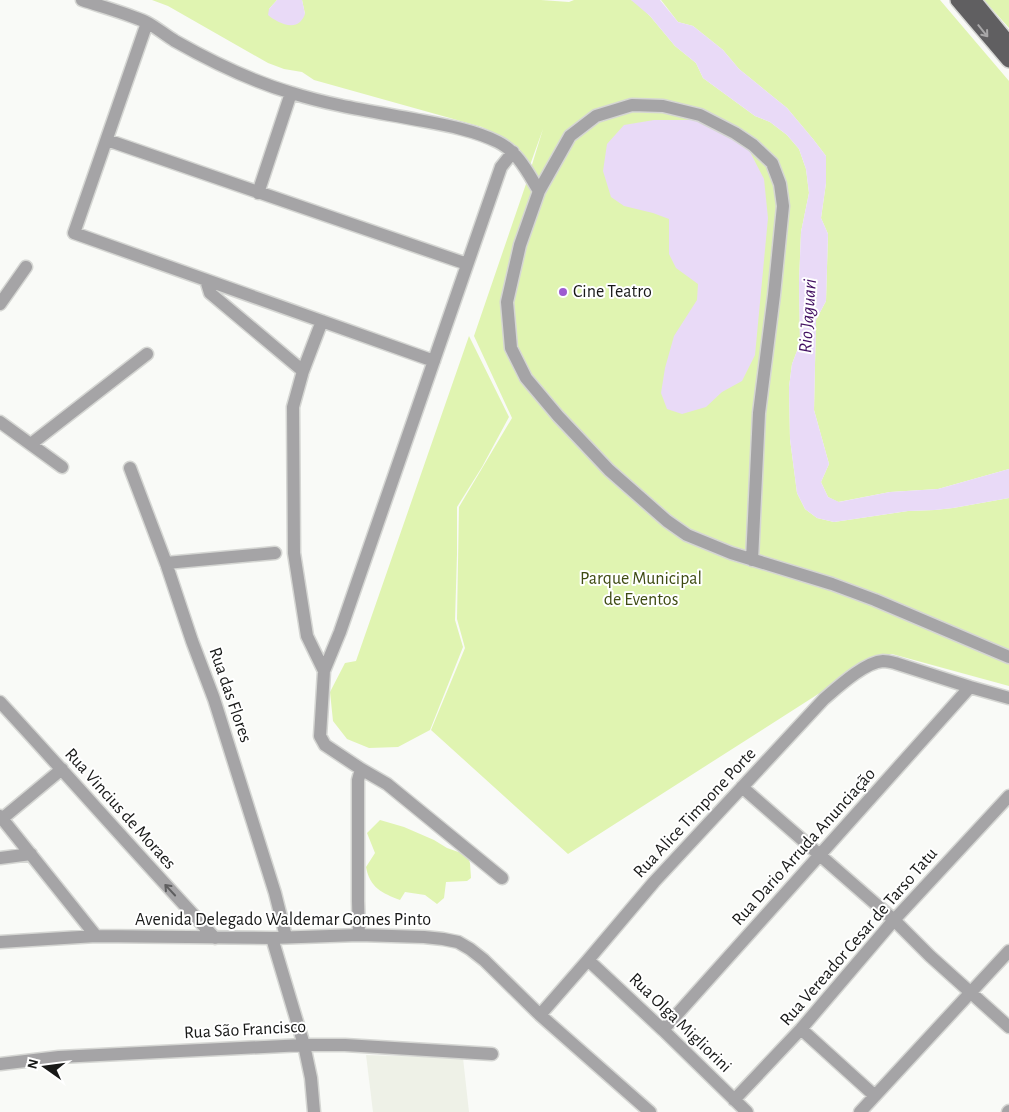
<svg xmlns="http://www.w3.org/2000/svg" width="1009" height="1112" font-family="'Alegreya Sans',sans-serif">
  <rect width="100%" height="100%" fill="#f9faf7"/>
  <path fill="#eef1e7" d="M366,1055L463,1058L469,1112H373Z"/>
  <path fill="#e0f4b1" d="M152,0H277L269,9L305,14L302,0H541L569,2L574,0H631L634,1L650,16L675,46L696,63L703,78L755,116L770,122L787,135L799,149L806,169L809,193L801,232L799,283L800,343L792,364L789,387L790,439L797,493L805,509L817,518L834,522L908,511L935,510L953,508L1009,498V686L892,654L876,657L568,854L431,730L465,648L457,619L459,507L512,418L474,336L527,181L543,129L530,165C514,145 505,138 482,127L314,80L302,72L284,69L268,63L168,6Z
    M661,0H940L1009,81V469L938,489L890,492L838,502L828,497L821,482L829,464L814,410L816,320L826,301L828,234L821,218L826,183V156L813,139L787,108L739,69L723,50L693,26L678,22Z
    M984,0H1009V28Z
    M469,336L509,417L482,467L457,507V554L455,620L463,647L430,730L398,747L369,748L347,739L333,721L330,692L345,663L356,661Z
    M380,820L404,827L434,840L447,848L467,855L470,863L471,878L467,881L446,882L444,898L437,904L425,895L405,892L400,900C382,893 370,888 366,867L375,853L367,833Z"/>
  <path fill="#e9daf7" d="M277,0H302L305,14C304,17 302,20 300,22C291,30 275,21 268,15L269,9Z
    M631,0H660L678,22L693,26L723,50L739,69L787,108L813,139L826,156V183L821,218L828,234L826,301L816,320L814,410L829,464L821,482L828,497L839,502L890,492L938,489L1009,469V498L953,508L935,510L908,511L834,522L817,518L805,509L797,493L790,439L789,387L792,364L800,343L799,283L801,232L809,193L806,169L799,149L787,135L770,122L755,116L703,78L696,63L675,46L650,16Z
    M654,120H693L718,127L747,146L764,179L768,218L755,355L742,381L722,392L706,407L682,414L667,409L661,393L665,368L674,336L697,300L698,284L676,268L669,254V219L653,213L624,206L611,197L603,171L607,144L624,125Z"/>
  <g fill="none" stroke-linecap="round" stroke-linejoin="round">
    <defs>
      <path id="minor" d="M82,0C103,7 126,13 146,22C156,27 165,35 175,41C212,62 251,81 292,93C333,106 376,112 418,120C445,125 474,130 498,142C518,152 528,173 539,191
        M147,23L74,233L434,361
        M107,140L467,264
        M258,193L291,93
        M206,280L210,293L303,371
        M0,304L26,267
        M322,321L303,371L293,407L294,553L307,636L324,671
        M0,422L62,467
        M31,444L147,354
        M130,468L166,563L192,641L214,699L275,893L286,937
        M752,560L759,413L774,295L783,206L780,184L772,163L753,145L735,133L700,115L663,106L632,105L596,116L570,136L539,191L520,245L507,302L511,348L526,378L558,416L609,470L667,521L687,535L731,553L832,584L875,600L1009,657
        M166,563L275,553
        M0,702C72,780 142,860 215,938
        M742,787L894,920L930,956L1009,1027
        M0,816L96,936
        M3,818L62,769
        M0,858L31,854
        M502,878L387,784L361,769L325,745L320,736L324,671L340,632L501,167L513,152
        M359,935L358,901V780L361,769
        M272,938L304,1045L311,1078L314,1112
        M0,942L96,936L272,938L359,935L424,937L443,939L458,942L470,949L484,960L540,1015L650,1112
        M588,960L663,1030L747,1112
        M540,1015L588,960L654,882L824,699C838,687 865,662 883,661C887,661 891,662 895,663L970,687L1009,698
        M801,1029L875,1096
        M663,1030L970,687
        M0,1064L59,1057L304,1045H345L492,1054
        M734,1100L801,1029L894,920L1009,796
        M860,1112L1009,951
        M1008,1112L1009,1111"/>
      <path id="major" d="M958,0L1009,60
        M973,0L1009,44"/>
    </defs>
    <use href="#minor" stroke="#d5d6d3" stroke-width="15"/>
    <use href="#major" stroke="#d5d6d3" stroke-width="18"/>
    <use href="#minor" stroke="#a5a4a6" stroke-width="12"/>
    <use href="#major" stroke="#605f61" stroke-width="15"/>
  </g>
  <defs><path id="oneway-shaft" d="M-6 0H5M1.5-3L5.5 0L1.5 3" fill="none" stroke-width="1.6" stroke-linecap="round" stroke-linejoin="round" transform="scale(1.25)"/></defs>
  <use stroke="#a8a7a8" href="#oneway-shaft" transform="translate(983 31) rotate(51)"/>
  <use stroke="#5e5e5f" href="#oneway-shaft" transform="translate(170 890) rotate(-133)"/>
  <circle fill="#9d5bd0" stroke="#fff" stroke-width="2" cx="563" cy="292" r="5"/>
  <g text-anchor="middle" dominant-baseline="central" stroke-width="4" stroke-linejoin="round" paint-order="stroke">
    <g font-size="18" fill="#181918" stroke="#fff" text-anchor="start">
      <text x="573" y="292">Cine Teatro</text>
    </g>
    <g font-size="18" fill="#3e4b12" stroke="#fff">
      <text x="641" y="579">Parque Municipal<tspan x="641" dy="21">de Eventos</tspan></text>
    </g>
    <g font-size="18" fill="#181918" stroke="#fff">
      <text transform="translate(230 695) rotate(71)">Rua das Flores</text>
      <text transform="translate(120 809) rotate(48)">Rua Vincius de Moraes</text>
      <text transform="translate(695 813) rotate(-47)">Rua Alice Timpone Porte</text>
      <text transform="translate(804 847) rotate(-48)">Rua Dario Arruda Anunciação</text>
      <text x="283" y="920">Avenida Delegado Waldemar Gomes Pinto</text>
      <text transform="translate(859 937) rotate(-49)">Rua Vereador Cesar de Tarso Tatu</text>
      <text transform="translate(680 1023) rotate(44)">Rua Olga Migliorini</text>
      <text transform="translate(245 1030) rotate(-3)">Rua São Francisco</text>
    </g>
    <g font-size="19" font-style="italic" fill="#441263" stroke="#fff">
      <text transform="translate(808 316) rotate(-86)">Rio Jaguari</text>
    </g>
  </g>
  <g transform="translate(45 1067) rotate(284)" stroke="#ffffff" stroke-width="4" paint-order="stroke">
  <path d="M0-4L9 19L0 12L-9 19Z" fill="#181918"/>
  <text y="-8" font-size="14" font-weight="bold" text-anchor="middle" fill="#181918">N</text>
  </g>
</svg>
